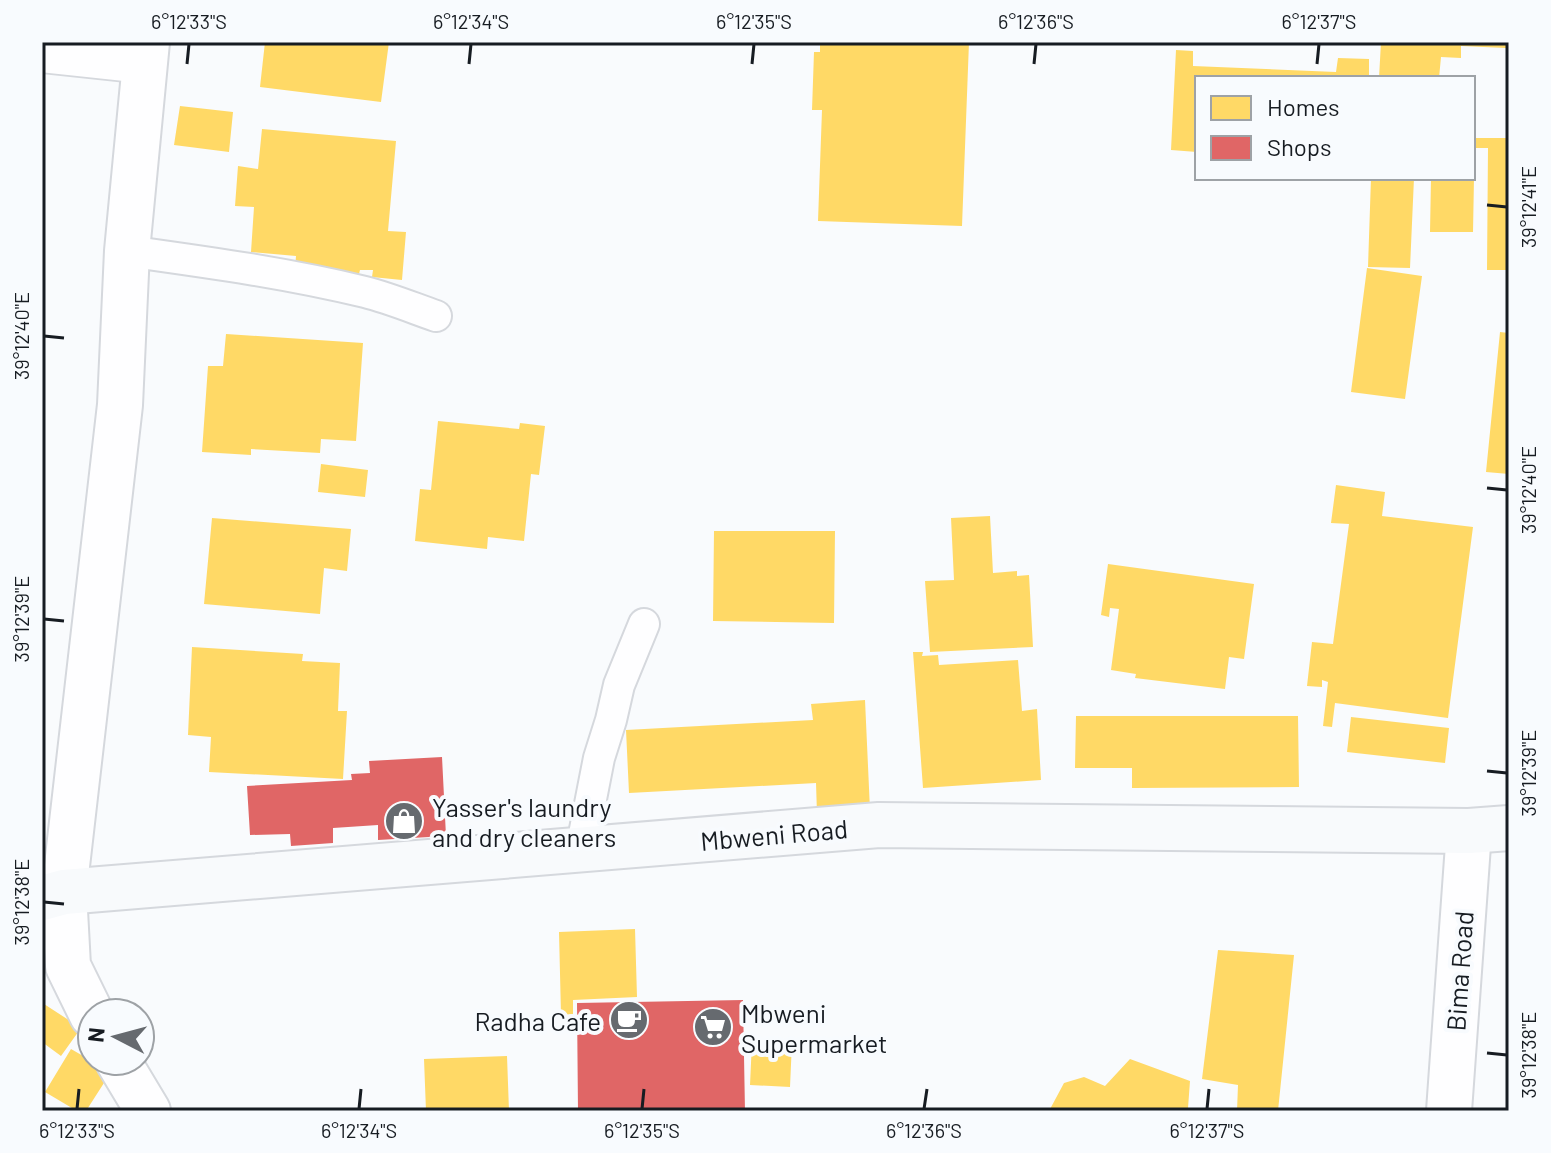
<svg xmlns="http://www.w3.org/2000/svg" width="1551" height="1153" font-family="Barlow,sans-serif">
  <rect width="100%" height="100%" fill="#f9fbfd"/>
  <path fill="#ffd966" d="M265,42H389L381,102L260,87Z
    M820,42H969L962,226L818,221L822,110H812L814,52H820Z
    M1381,42H1506V48L1461,46V58L1441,57L1439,78H1379Z
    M1176,50L1193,51V66L1336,72L1338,58L1369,59V78H1197V152L1171,150Z
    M180,106L233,112L229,152L174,145Z
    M262,129L396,141L388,231L406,232L402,280L372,277L373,270H360L359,274L295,269L296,256L251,252L254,207L235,206L238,166L258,169Z
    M1473,138H1509V270H1487L1488,148H1473Z
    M1371,178H1414L1410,268L1368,267Z
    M1431,178H1474L1473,232H1430Z
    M1367,268L1422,276L1405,399L1351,392Z
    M1500,332L1509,333V474L1486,472Z
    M226,334L363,343L356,441L321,439L320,453L251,449V455L202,452L208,366H223Z
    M438,421L519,429L520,423L545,426L539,475L531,474L524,541L488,537L487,549L415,541L420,489L431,490Z
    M321,464L368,470L365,497L318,492Z
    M1336,485L1385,492L1382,516L1473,527L1448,718L1335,703L1332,727L1323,726L1328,682L1322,680V687L1307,686L1312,642L1333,644L1349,524L1331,523Z
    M990,516L993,573L1017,571V576L1029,575L1033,647L930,652L925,581L954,580L951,518Z
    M212,518L351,529L347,571L324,568L320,614L204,604Z
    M714,531H835L834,623L713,621Z
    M1108,564L1254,584L1244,659L1229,657L1225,689L1135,678L1136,674L1111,670L1119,609L1110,608L1109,617L1101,615Z
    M192,647L303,654L302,661L340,663L338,711H347L343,779L209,772L211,737L188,735Z
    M913,652H923L922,656L938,655L939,665L1018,660L1022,711L1037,709L1041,780L923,788Z
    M865,700L870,810L817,814L816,783L629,793L626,730L813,720L811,704Z
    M1076,716H1298L1299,787L1132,788V768H1075Z
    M1351,717L1449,728L1445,763L1347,752Z
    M635,929L637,997L573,1000V1014L561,1015L559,932Z
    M1218,950L1294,955L1278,1111H1237L1238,1085L1202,1079Z
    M44,1004L81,1028L61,1056L42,1042V1008Z
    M752,1041L792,1042L790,1087L750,1085Z
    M71,1049L111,1072L86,1111H77L45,1092Z
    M507,1056L509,1111H426L424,1059Z
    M1130,1059L1190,1081L1188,1108L1193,1111H1049L1064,1083L1084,1077L1105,1086Z"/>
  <path fill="#e06666" d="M442,757L446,836L378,840V825L333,828V843L291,846L290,834L250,835L247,786L352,780L351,774L370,773L369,761Z
    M743,1000L745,1111H578L577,1003Z"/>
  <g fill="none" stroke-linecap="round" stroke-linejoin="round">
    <defs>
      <path id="lane" d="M127,251C206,262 287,273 365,292C389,298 413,308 436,316
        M581,850L599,758L611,720L619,685L644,624"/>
      <path id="street" d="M42,50L145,61
        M92,1015L68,966L64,892L120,405L127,251L147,42
        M118,1061L148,1111
        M1449,1111L1469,831"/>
      <path id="secondary" d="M42,898L64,892L879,825L1469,831L1509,828"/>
    </defs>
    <use href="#lane" stroke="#d5d8dd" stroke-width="34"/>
    <use href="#street" stroke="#d5d8dd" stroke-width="48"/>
    <use href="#secondary" stroke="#d5d8dd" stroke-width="48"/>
    <use href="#lane" stroke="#fefeff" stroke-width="30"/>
    <use href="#street" stroke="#fefeff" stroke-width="44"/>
    <use href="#secondary" stroke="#f8fafc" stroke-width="44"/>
  </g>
  <path fill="none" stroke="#171c22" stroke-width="3" d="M187,64L189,44M469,64L471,44M752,64L754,44M1034,64L1036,44M1317,64L1319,44M1487,205L1507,207M44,336L64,338M1487,488L1507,490M44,619L64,621M1487,771L1507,773M44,902L64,904M1487,1053L1507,1055M77,1109L79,1089M359,1109L361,1089M642,1109L644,1089M924,1109L927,1089M1207,1109L1209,1089"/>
  <defs>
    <symbol id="shop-disc" viewBox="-11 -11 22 22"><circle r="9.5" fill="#666a6f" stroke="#f8fbfe"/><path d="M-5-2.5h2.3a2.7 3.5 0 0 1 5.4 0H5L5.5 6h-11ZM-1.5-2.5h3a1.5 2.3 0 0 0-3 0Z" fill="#fff"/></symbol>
    <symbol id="cafe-disc" viewBox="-11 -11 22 22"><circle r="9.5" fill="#666a6f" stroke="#f8fbfe"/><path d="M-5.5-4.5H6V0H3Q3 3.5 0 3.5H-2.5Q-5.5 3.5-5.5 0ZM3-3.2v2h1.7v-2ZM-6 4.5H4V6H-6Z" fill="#fff"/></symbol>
    <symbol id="supermarket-disc" viewBox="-11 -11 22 22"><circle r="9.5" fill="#666a6f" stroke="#f8fbfe"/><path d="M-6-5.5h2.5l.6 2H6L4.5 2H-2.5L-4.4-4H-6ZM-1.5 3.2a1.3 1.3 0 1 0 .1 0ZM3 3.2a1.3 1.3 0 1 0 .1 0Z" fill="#fff"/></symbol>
  </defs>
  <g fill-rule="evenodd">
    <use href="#shop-disc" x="382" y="799" width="44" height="44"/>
    <use href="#cafe-disc" x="607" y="998" width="44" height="44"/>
    <use href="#supermarket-disc" x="691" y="1005" width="44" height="44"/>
  </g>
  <g text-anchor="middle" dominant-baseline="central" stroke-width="8" stroke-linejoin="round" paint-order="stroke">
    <g font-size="26" fill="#171c22" stroke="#f8fbfe" text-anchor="start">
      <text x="432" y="806">Yasser's laundry<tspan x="432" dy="30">and dry cleaners</tspan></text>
      <text x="741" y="1012">Mbweni<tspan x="741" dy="30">Supermarket</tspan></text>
      <text x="601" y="1020" text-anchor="end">Radha Cafe</text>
    </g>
    <g font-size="26" fill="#171c22" stroke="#f8fbfe">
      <text transform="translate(774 834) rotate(-5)">Mbweni Road</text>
      <text transform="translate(1459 971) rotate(-86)">Bima Road</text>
    </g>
  </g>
  <rect width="1551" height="1153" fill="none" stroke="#f8fbfe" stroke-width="88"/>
  <rect x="1195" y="76" width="280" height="104" fill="#f8fbfe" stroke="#9ea2a6" stroke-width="2"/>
  <rect x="1211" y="96" width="40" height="24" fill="#ffd966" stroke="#9ea2a6" stroke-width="2"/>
  <text x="1267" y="116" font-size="24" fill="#171c22">Homes</text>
  <rect x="1211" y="136" width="40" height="24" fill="#e06666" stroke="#9ea2a6" stroke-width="2"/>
  <text x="1267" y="156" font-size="24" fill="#171c22">Shops</text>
  <g transform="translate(116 1037) rotate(276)"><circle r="38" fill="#f8fbfe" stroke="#9ea2a6" stroke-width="2"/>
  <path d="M0-6L14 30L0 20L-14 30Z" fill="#666a6f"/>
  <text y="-12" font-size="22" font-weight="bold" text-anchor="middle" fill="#171c22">N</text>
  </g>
  <rect x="44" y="44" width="1463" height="1065" fill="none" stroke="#171c22" stroke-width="3"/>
  <g font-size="20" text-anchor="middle" fill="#171c22">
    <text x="189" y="29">6°12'33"S</text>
    <text x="471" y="29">6°12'34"S</text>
    <text x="754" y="29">6°12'35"S</text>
    <text x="1036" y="29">6°12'36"S</text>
    <text x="1319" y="29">6°12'37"S</text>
    <text transform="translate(1529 207) rotate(-90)" y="7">39°12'41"E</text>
    <text transform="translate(22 336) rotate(-90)" y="7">39°12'40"E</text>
    <text transform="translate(1529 490) rotate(-90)" y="7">39°12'40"E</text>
    <text transform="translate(22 619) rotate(-90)" y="7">39°12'39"E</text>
    <text transform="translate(1529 773) rotate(-90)" y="7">39°12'39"E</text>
    <text transform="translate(22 902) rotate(-90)" y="7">39°12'38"E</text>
    <text transform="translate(1529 1055) rotate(-90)" y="7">39°12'38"E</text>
    <text x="77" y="1138">6°12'33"S</text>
    <text x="359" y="1138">6°12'34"S</text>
    <text x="642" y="1138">6°12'35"S</text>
    <text x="924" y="1138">6°12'36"S</text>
    <text x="1207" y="1138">6°12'37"S</text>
  </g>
</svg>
